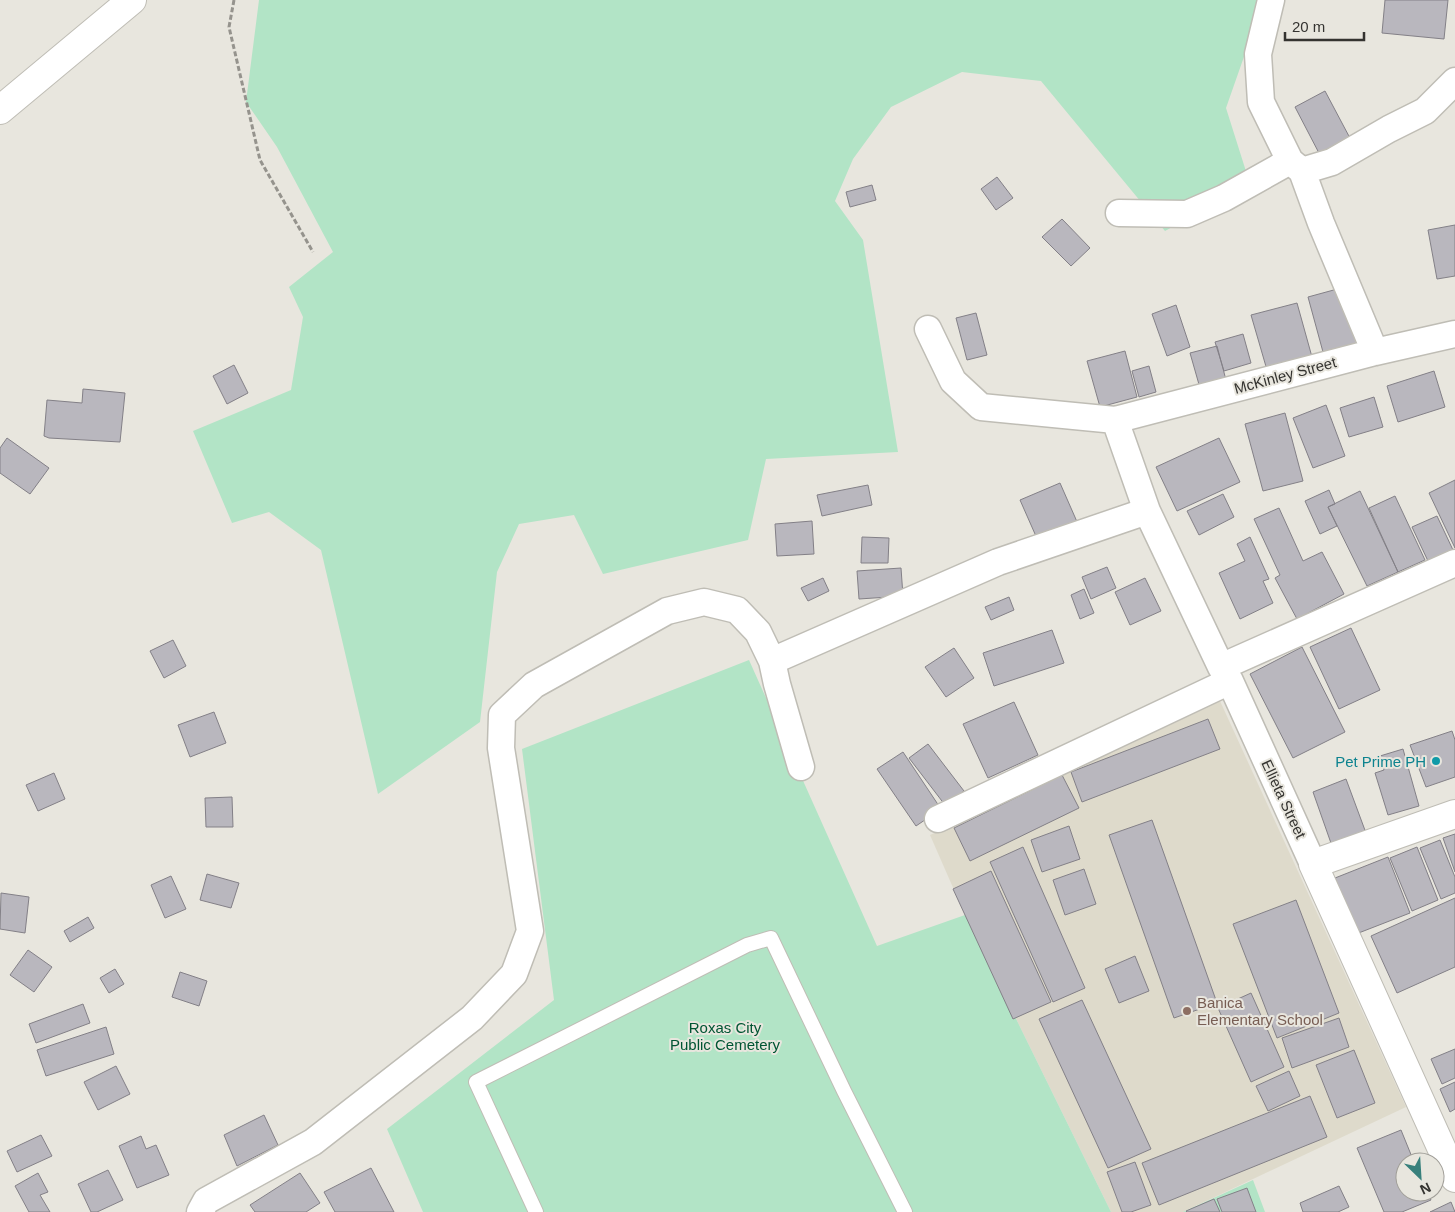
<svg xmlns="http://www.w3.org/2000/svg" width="1455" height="1212" font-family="Arial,sans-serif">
  <rect width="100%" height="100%" fill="#e8e6de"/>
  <path fill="#dedacb" d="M1220,701L1406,1107L1183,1212H1111L965,915L930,835Z"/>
  <path fill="#b2e4c6" d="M259,0H1260L1253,31L1226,108L1250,184L1165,231L1041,81L962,72L891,107L853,159L835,201L863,240L898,452L766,459L748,540L603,574L574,515L519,524L497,572L480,722L378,794L321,550L269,512L232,523L193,431L291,390L303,317L289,287L333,252L277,147L246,102Z
    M749,660L877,946L965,915L1111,1212H423L387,1129L554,1000L522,749Z
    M1253,1180L1265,1212H1183Z"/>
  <path fill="#b9b7be" stroke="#838087" d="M1385,0H1448L1444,39L1382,33Z
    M1325,91L1351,140L1320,155L1295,107Z
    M997,177L1013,198L996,210L981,189Z
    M872,185L876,200L850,207L846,192Z
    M1062,219L1090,248L1071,266L1042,237Z
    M1455,225V276L1437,279L1428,230Z
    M1341,288L1357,343L1323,352L1308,297Z
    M1297,303L1312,357L1267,370L1251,315Z
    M1176,305L1190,347L1167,356L1152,314Z
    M976,313L987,355L967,360L956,318Z
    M1243,334L1251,363L1224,371L1215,342Z
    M1217,346L1226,380L1200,388L1190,353Z
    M1125,351L1137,397L1100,407L1087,361Z
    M234,365L248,393L227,404L213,376Z
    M1149,366L1156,392L1139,397L1132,371Z
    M1434,371L1445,407L1398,422L1387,386Z
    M83,389L125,393L120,442L49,438L44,436L47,400L82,403Z
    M1374,397L1383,427L1349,437L1340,408Z
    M1326,405L1345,456L1313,468L1293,418Z
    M1285,413L1303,481L1263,491L1245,424Z
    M7,438L49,468L30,494L0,473V448Z
    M1219,438L1240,482L1177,511L1156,467Z
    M1455,480V548L1429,493Z
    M1060,483L1078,524L1039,543L1020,500Z
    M868,485L872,505L822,516L817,495Z
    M1329,490L1335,504L1328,507L1337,526L1320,534L1305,501Z
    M1360,491L1398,572L1367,586L1328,507Z
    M1223,494L1234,517L1199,535L1187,511Z
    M1395,496L1425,560L1398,572L1369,508Z
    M1279,508L1303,561L1322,552L1344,594L1297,619L1275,578L1280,575L1254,519Z
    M1437,516L1453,550L1428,561L1412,527Z
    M812,521L814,554L777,556L775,524Z
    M862,537L889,538L888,563H861Z
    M1250,537L1269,579L1263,581L1273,603L1240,619L1219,573L1245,561L1237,544Z
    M1107,567L1116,588L1091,599L1082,577Z
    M901,568L903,596L859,599L857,571Z
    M823,578L829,591L808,601L801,588Z
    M1145,578L1161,611L1130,625L1115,592Z
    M1084,589L1094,613L1080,619L1071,595Z
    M1009,597L1014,610L991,620L985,607Z
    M1351,628L1380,690L1339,709L1310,647Z
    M1052,630L1064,663L994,686L983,653Z
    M173,640L186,666L164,678L150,651Z
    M1302,647L1345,732L1293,758L1250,674Z
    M954,648L974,678L946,697L925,667Z
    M1014,702L1038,755L988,778L963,724Z
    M214,712L226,743L190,757L178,725Z
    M1208,719L1220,749L1082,802L1071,772Z
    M1452,731L1455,740V777L1426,787L1410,745Z
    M928,744L964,791L945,805L909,758Z
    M1403,749L1419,806L1388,815L1375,773L1384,770L1380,756Z
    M903,752L941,809L916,826L877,769Z
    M54,773L65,799L38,811L26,785Z
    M1062,775L1079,808L970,861L954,828Z
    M1346,779L1366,833L1332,846L1313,792Z
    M232,797L233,827H206L205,798Z
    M1152,820L1217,1003L1174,1018L1109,835Z
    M1069,826L1080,859L1042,872L1031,840Z
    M1455,834V872L1443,838Z
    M1440,840L1455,877V893L1441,899L1420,848Z
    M1023,847L1085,988L1053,1002L990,862Z
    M1417,847L1438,900L1412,911L1390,858Z
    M1388,857L1410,913L1356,934L1335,878Z
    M1084,869L1096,904L1065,915L1053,880Z
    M991,871L1051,1002L1013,1019L953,889Z
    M207,874L239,883L231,908L200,900Z
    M171,876L186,909L165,918L151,885Z
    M1,893L29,897L25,933L0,929Z
    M1455,898V967L1397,993L1371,936Z
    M1296,900L1339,1013L1277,1038L1233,924Z
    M88,917L94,928L70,942L64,931Z
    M28,950L52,967L34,992L10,975Z
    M1135,956L1149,991L1119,1003L1105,969Z
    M115,969L124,984L109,993L100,978Z
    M180,972L207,981L199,1006L172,997Z
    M1251,993L1284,1067L1251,1082L1218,1008Z
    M1082,1000L1151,1149L1108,1168L1039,1019Z
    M83,1004L90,1023L36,1043L29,1024Z
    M1339,1018L1349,1047L1292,1068L1282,1038Z
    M106,1027L114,1054L46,1076L37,1050Z
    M1455,1049V1078L1442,1084L1431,1059Z
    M1354,1050L1375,1103L1337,1118L1316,1065Z
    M116,1066L130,1094L98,1110L84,1082Z
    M1289,1071L1300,1096L1268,1111L1256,1086Z
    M1455,1082V1109L1450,1112L1440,1089Z
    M1310,1096L1327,1137L1159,1205L1142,1163Z
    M264,1115L278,1145L237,1166L224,1135Z
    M1401,1130L1414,1162H1405V1192H1427L1431,1200L1402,1212H1384L1357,1148Z
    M41,1135L52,1156L17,1172L7,1151Z
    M141,1136L146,1149L156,1145L169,1175L137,1188L119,1146Z
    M1135,1162L1151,1205L1131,1212H1122L1107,1172Z
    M371,1168L394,1212H335L324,1192Z
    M108,1170L123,1200L97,1212H91L78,1184Z
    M38,1173L48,1192L40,1195L50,1212H29L15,1186Z
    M300,1173L320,1203L306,1212H255L250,1205Z
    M1339,1186L1349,1207L1338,1212H1303L1300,1203Z
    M1247,1188L1256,1212H1222L1217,1199Z
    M1214,1199L1220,1212H1187L1186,1211Z
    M1451,1202L1455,1212H1430Z"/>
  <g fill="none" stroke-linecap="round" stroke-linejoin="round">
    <defs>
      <path id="service" d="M536,1212L476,1082L747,945L771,938L844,1091L905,1212"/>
      <path id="minor" d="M1271,0L1258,54L1261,102L1290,161L1302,171L1332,162L1389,129L1425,111L1455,81
        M1302,171L1321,223L1375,352
        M1119,213L1187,214L1224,198L1290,161
        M928,329L953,381L981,407L1115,420L1375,352L1455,334
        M1115,420L1147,511L1221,667L1230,681L1313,864
        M772,661L998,562L1147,511
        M1221,667L1455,563
        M938,819L1230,681
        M200,1212L206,1201L313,1142L472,1018L514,974L530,931L501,748L502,715L534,685L667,611L704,602L737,610L758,632L772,661L777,684L801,767"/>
      <path id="tertiary" d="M1455,814L1313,864L1455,1178"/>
      <path id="secondary" d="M0,110L132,0"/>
    </defs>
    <use href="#service" stroke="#bfbdb5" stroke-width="16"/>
    <use href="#minor" stroke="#bfbdb5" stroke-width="29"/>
    <use href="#tertiary" stroke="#bfbdb5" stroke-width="30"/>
    <use href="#secondary" stroke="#bfbdb5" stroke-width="30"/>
    <path stroke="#95938d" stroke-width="3" stroke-dasharray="5 2.5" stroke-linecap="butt" d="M234,0L229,27L260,160L313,252"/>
    <use href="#service" stroke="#fff" stroke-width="14"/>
    <use href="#minor" stroke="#fff" stroke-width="26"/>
    <use href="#tertiary" stroke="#fff" stroke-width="28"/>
    <use href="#secondary" stroke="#fff" stroke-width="28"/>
  </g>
  <circle fill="#0f9aa8" stroke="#e8e6de" stroke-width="2" cx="1436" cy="761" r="5"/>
  <circle fill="#8d6e63" stroke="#e8e6de" stroke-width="2" cx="1187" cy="1011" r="5"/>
  <g text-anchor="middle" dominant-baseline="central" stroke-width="4" stroke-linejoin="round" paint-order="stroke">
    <g font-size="15" fill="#343330" stroke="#e8e6de">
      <text transform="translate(1285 375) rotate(-15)">McKinley Street</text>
      <text transform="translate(1284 799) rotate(65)">Ellieta Street</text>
    </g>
    <g font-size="15" fill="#0d838f" stroke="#e8e6de" text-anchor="end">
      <text x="1426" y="761">Pet Prime PH</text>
    </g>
    <g font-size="15" fill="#785e54" stroke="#e8e6de" text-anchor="start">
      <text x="1197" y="1002">Banica<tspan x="1197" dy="17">Elementary School</tspan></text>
    </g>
    <g font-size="15" fill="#053" stroke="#e8e6de">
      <text x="725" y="1027">Roxas City<tspan x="725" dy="17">Public Cemetery</tspan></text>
    </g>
  </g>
  <g transform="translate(1420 1177) rotate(155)"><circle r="24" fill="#e8e6de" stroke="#a09e98"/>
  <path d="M0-4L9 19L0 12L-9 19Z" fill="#38807c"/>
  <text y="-8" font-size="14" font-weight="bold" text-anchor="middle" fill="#343330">N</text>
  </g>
  <path d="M1285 32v8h79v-8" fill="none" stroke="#343330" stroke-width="2.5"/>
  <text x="1292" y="32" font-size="15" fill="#343330" stroke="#e8e6de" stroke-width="4" paint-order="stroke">20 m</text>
</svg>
